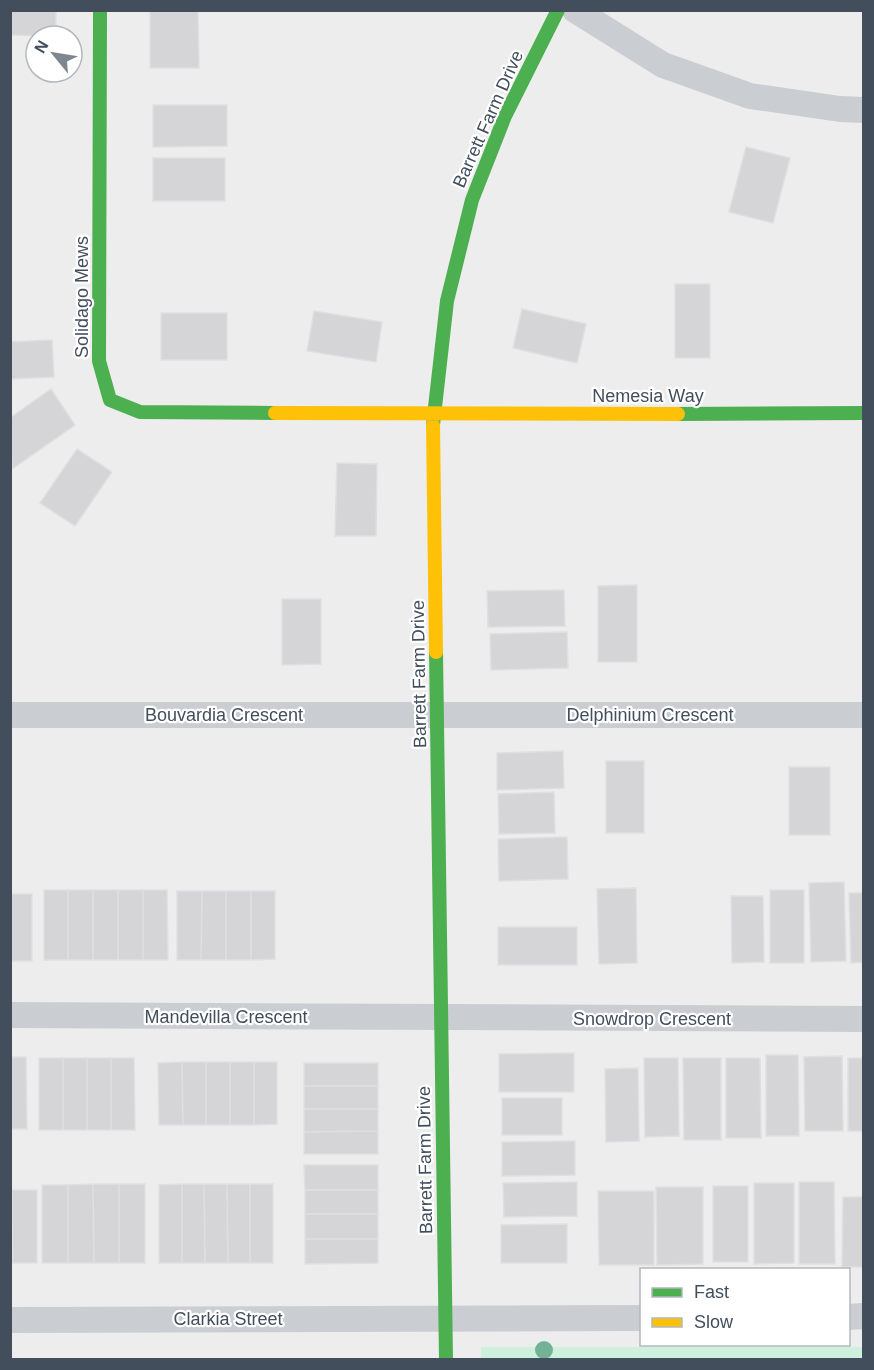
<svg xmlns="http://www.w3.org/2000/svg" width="874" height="1370" font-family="Helvetica,sans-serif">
  <rect width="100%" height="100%" fill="#eeeded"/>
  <path fill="#cef1dd" d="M481,1347H863L864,1359L481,1360Z"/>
  <path fill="#d5d5d7" stroke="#dfdfe0" stroke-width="1.5" d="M10,10H56V36L10,35Z
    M150,10H198L199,68H150Z
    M153,105H227V146L153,147Z
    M746,147L790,158L773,223L729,212Z
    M153,158H225V201H153Z
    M675,284H710V358H675Z
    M522,309L586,324L577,363L513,348Z
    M314,311L382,322L376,362L307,351Z
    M161,313H227V360H161Z
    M52,340L54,377L10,379V342Z
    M51,389L75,425L12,469L10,418Z
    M77,449L112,472L75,526L40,503Z
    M337,463L377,464L376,536H335Z
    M637,585V662H598V586Z
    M564,590L565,626L488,627L487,591Z
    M282,599H321V664L282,665Z
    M567,632L568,668L491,670L490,634Z
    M563,751L564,788L497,790V753Z
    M606,761H644V833H606Z
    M789,767H830V835H789Z
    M554,792L555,833L499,834L498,794Z
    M567,837L568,879L499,881L498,839Z
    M844,882L846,961L811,962L809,883Z
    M636,888L637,963L599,964L597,889Z
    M44,890H68V960H44Z
    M68,890H93V960H68Z
    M93,890H118V960H93Z
    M118,890H143V960H118Z
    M143,890H167L168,960H143Z
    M770,890H804V963H770Z
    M177,891H202L201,960H177Z
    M202,891H226V960H201Z
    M226,891H251V960H226Z
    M251,891H275V959L251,960Z
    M849,893H864V962L851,963Z
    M10,894H32V961H10Z
    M731,896H763L764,962L732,963Z
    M498,927H577V965H498Z
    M574,1053V1092H499V1054Z
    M766,1055H798L799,1136H766Z
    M842,1056L843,1131H805L804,1057Z
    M10,1057H26L27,1129H10Z
    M39,1058H63V1130H39Z
    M63,1058H87V1130H63Z
    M87,1058H111V1130H87Z
    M111,1058H134L135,1130H111Z
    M644,1058H678L679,1136L645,1137Z
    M683,1058H721V1140H684Z
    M726,1058H760L761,1138H726Z
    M848,1058H864V1131H848Z
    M182,1062H206V1125H183Z
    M182,1062L183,1125H159L158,1063Z
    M206,1062H230V1125H206Z
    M230,1062H254V1125H230Z
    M254,1062H277V1124L254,1125Z
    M304,1063H378V1086H304Z
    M638,1068L639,1141L606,1142L605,1069Z
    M304,1086H378V1109H304Z
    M502,1098H562V1135H502Z
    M304,1109H378V1131L304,1132Z
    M378,1131V1154H304V1132Z
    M575,1141V1175L502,1176V1142Z
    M304,1165H378V1190H305Z
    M577,1182V1216L504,1217L503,1183Z
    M799,1182H834L835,1264H799Z
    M754,1183H794V1263L754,1264Z
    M93,1184H119V1263H94Z
    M93,1184L94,1263H68V1185Z
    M119,1184H145V1263H119Z
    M182,1184H204L205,1263H182Z
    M182,1184V1263H159V1185Z
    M204,1184H227L228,1263H205Z
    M227,1184H250V1263H228Z
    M250,1184H273V1263H250Z
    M42,1185H68V1263H42Z
    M713,1186H748V1262H713Z
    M656,1187H703V1264L657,1265Z
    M10,1190H12L13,1263H10Z
    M12,1190H37V1263H13Z
    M305,1190H378V1214H305Z
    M598,1191H654V1265H599Z
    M843,1197H864V1267H842Z
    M305,1214H378V1239H305Z
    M567,1224V1263H501V1225Z
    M305,1239H378V1263L305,1264Z"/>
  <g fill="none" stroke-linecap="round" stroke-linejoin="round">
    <path stroke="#caced2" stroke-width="26" d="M575,10L663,65L750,96L840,109L864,110
      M10,715H864
      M10,1015L864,1019
      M848,1317L864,1316
      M10,1320L642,1318"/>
    <path stroke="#4caf50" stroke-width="14" d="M100,10L99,361L110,400L140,412L275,413
      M678,414L864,413
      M433,425L447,301L472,200L505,116L558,10
      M436,652L446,1360"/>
    <path stroke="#ffc107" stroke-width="14" d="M275,413L678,414
      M433,425L436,652"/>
  </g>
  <circle fill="#72b396" cx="544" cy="1350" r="9"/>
  <g text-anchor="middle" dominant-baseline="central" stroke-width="4.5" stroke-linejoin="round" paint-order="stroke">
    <g font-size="18" fill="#424e5c" stroke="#fff">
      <text transform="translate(488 119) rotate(-66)">Barrett Farm Drive</text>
      <text transform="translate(82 297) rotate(-90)">Solidago Mews</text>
      <text x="648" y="396">Nemesia Way</text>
      <text transform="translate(419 674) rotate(-91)">Barrett Farm Drive</text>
      <text x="224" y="715">Bouvardia Crescent</text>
      <text x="650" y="715">Delphinium Crescent</text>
      <text x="226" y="1017">Mandevilla Crescent</text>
      <text x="652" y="1019">Snowdrop Crescent</text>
      <text transform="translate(425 1160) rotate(-91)">Barrett Farm Drive</text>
      <text x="228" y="1319">Clarkia Street</text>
    </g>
  </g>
  <rect width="874" height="1370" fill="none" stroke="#424e5c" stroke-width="24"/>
  <rect x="640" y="1268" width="210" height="78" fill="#ffffff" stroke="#b3b8be" stroke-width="1.5"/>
  <rect x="652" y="1288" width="30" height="9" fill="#4caf50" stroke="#b3b8be" stroke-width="1.5"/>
  <text x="694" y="1298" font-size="18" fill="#424e5c">Fast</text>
  <rect x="652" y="1318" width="30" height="9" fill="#ffc107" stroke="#b3b8be" stroke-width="1.5"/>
  <text x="694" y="1328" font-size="18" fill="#424e5c">Slow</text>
  <g transform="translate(54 54) rotate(300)"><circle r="28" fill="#ffffff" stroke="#b3b8be" stroke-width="1.5"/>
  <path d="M0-4.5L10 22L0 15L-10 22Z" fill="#7e868f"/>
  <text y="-9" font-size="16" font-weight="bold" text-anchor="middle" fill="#424e5c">N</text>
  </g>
</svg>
